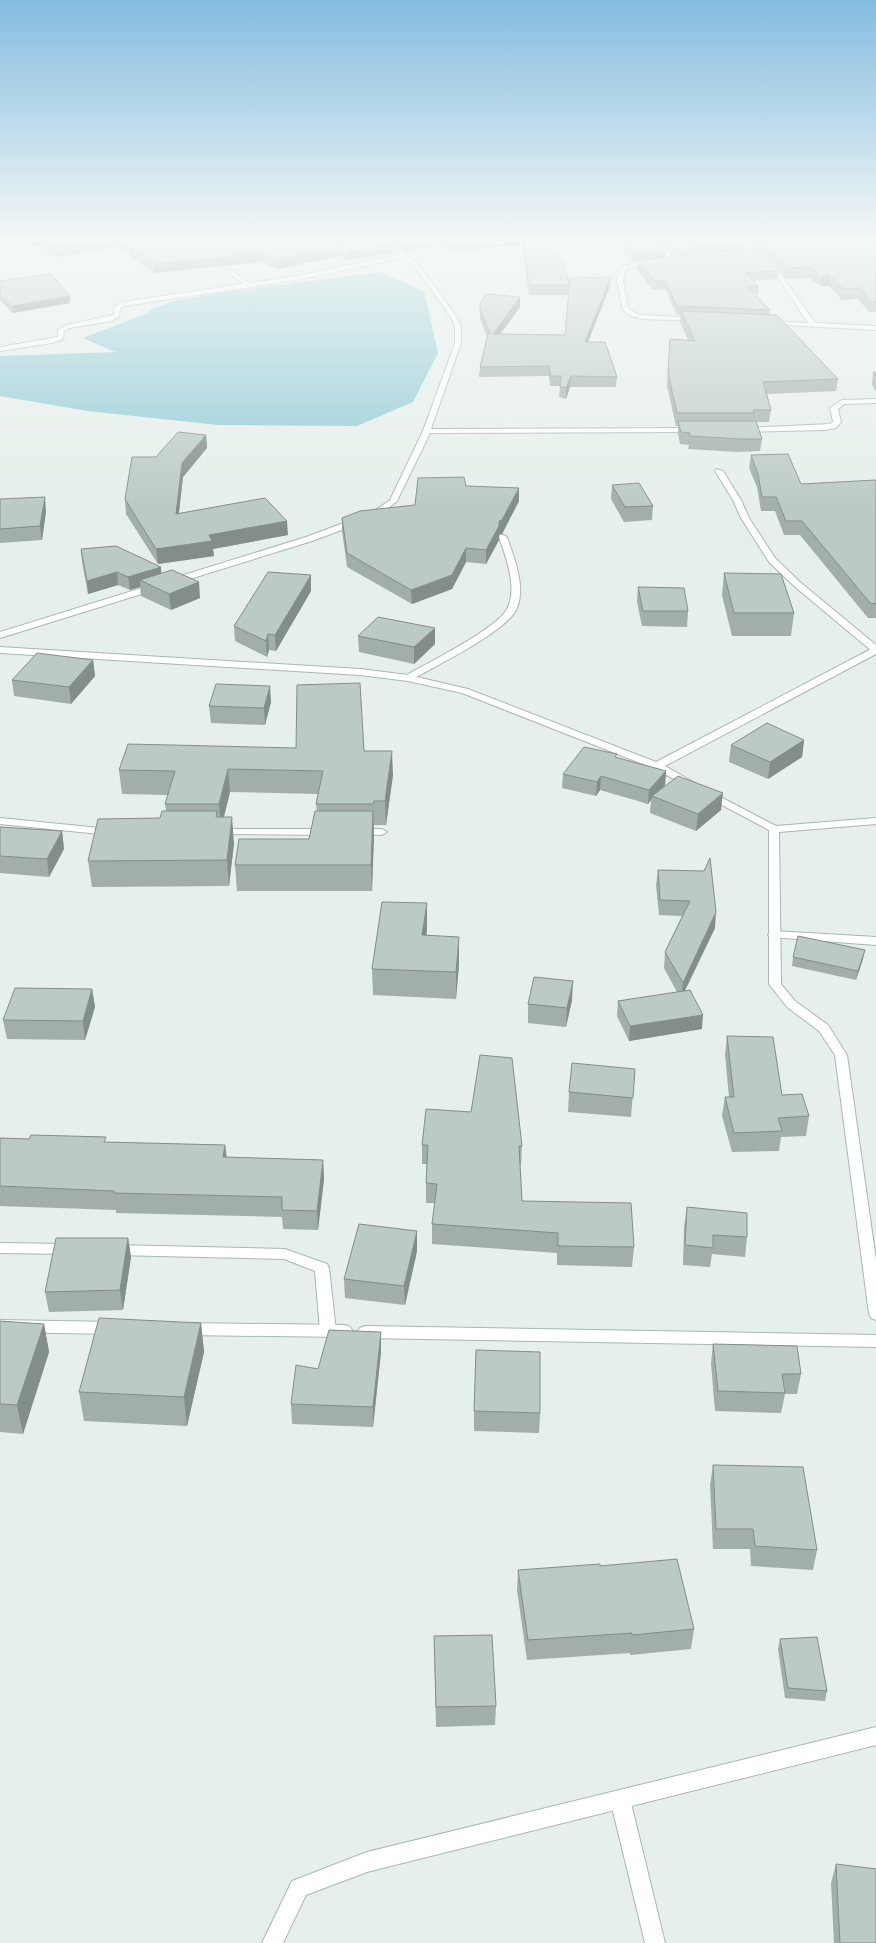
<svg xmlns="http://www.w3.org/2000/svg" width="876" height="1943" font-family="Commissioner,sans-serif">
  <rect width="100%" height="100%" fill="#e6efeb"/>
  <path fill="#8ec9d4" d="M380,272L424,291L438,353L413,402L357,426L218,425L87,411L0,396V356L115,352L83,338L148,313L149,310L174,301L232,291Z"/>
  <g fill="none" stroke-linecap="round" stroke-linejoin="round">
    <defs>
      <path id="lane" d="M228,271H232L253,286L248,287L228,273Z
        M716,469L723,471L741,500L749,518L775,558L800,582L876,645V653L873,652L794,586L769,562L741,518L733,500L715,471Z
        M500,535H503L507,537C514,558 526,586 517,608C507,632 435,666 411,680H405L403,678L405,676C426,664 498,628 507,609C518,588 506,558 499,537Z
        M0,818L110,829L115,832L110,835L0,824Z
        M219,829H326L331,832L326,835L215,834L214,832Z
        M359,829H382L387,832L382,835L355,834L354,832L355,830Z
        M774,931L876,937V945L770,937L768,935L770,933Z
        M0,1243L69,1244L74,1245L76,1249L74,1253L69,1254L0,1253Z
        M115,1245L285,1249L327,1264L329,1268L336,1331L333,1335L328,1337L323,1335L320,1331L315,1271L284,1259L115,1255L110,1254L108,1250L110,1246Z
        M620,1790L627,1793L630,1799L665,1943H645L610,1799L613,1793Z"/>
      <path id="street" d="M372,237H379L418,264L454,313L461,326V343L431,429L693,428L697,430L693,432L430,433L397,501L379,516L312,541L0,638V632L306,537L373,512L390,500L423,431L455,343V326L449,314L414,266L402,258L297,280L124,306L120,308L119,317L111,321L70,328L64,331L63,339L52,343L0,351V347L58,337V330L66,325L114,315V307L122,302L297,276L398,255Z
        M637,237H644L679,261L674,262Z
        M724,237H731L756,252L776,267L815,323L876,326V330L766,324V322L768,321L808,323L772,269Z
        M58,242L61,244L60,245L26,252L23,250Z
        M653,261L656,263L655,264L630,268L625,271L623,281L628,308L635,313L643,315L696,318L698,319V321L643,319L631,316L623,310L617,281L619,270L626,265Z
        M876,399V403L844,404L838,409L841,422L836,428L824,430L743,432L739,430L743,428L830,424L833,422L830,408L842,400Z
        M0,647L360,669L408,675L468,689L656,762L873,648L876,647V654L665,766L695,783L696,785L695,787L691,788L653,768L462,693L408,681L360,675L0,653Z
        M709,791L776,826L876,818V824L779,832L781,984L795,1001L828,1025L847,1055L876,1260V1320L871,1318L869,1314L835,1055L819,1031L787,1007L769,984V830L705,796L704,794L705,792Z
        M0,1320L113,1322L118,1324L121,1328L118,1332L113,1334L0,1332Z
        M185,1323L345,1325L350,1327L353,1331L350,1335L345,1337L185,1335L180,1333L177,1329L180,1325Z
        M365,1326L876,1335V1347L365,1338L360,1336L357,1332L360,1328Z
        M876,1727V1745L367,1872L306,1895L283,1943H262L292,1881L367,1852Z"/>
    </defs>
    <use href="#lane" stroke="#a8b8b2" stroke-width="2"/>
    <use href="#street" stroke="#a8b8b2" stroke-width="2"/>
    <path stroke="#86b3a5" stroke-width="1.5" stroke-dasharray="1 1.5" stroke-linecap="butt" d="M0,255L9,253"/>
    <use href="#lane" fill="#fff" fill-rule="evenodd"/>
    <use href="#street" fill="#fff" fill-rule="evenodd"/>
  </g>
  <path fill="#a1aea9" fill-rule="evenodd" d="M14,237H736L743,241V237H876V312H869L858,299L842,300L829,286H820L809,278L786,279L777,266L773,263L778,271L777,279L753,281L759,286L758,295H755L770,310L769,315L838,379L836,391L767,394L771,410L769,422H756L762,439L760,451L737,452L688,449L689,445L680,444L678,433V426H676L667,386L670,339L688,340L680,322L681,315H677L665,289L653,290L637,269L638,262H632L615,239L546,245L569,285L568,295H529L522,244L454,253L442,246L403,252L393,245V253L347,260L341,256L277,269L261,262L154,273L117,247L58,257L42,250L41,245L33,246ZM744,243L751,248L744,249ZM666,250L675,256L666,257Z
    M0,281L70,303L13,313L0,300Z
    M610,286L588,342L617,377L616,387H570L566,399L559,397L560,386H550L549,376L479,377L480,367L487,337L480,319V304L520,307L500,334L565,335Z
    M873,372H876V392L872,385Z
    M206,435L207,448L183,477L179,513L288,535L213,549L214,556L158,564L126,514L125,499L156,457Z
    M751,455L801,484L876,480V618H868L800,535H784L775,511H761L757,487L749,468Z
    M612,485L653,506L652,520L624,522L611,499Z
    M466,486L519,488V501L502,534H499V540L486,564L466,562L452,589L412,604L347,567L342,531V518L415,505Z
    M0,499L46,511L42,540L0,543Z
    M81,549L162,573L200,598L171,610L141,596L140,587L130,590L118,585L88,594L82,562Z
    M724,573L794,613L791,636H732L722,595Z
    M638,587L688,611L687,627L642,626L637,602Z
    M311,591L276,651L269,650L267,657L235,641L234,626Z
    M435,628V644L414,664L359,652L358,636Z
    M93,660L95,676L71,704L14,696L12,680Z
    M271,702L265,725L211,723L209,706Z
    M804,740L802,757L768,779L729,762L731,745Z
    M364,751L393,775L386,825H374V828L372,891H237L235,865L309,839L317,811L316,804L318,794L230,792L224,817L234,843L229,886L92,887L88,861L160,818L166,811L165,804L168,795L122,794L119,770Z
    M617,758L666,771L665,785L663,788L721,810L696,831L650,813L651,800L648,804L600,790L596,796L562,788L563,774Z
    M0,827L62,831L64,849L49,877L0,873Z
    M658,870L704,871L715,928L685,991L702,1029L629,1041L617,1016L618,1001L677,992L664,968L665,952L682,916L659,915L656,885Z
    M427,903V930L426,936L459,964L456,999L373,995L372,969Z
    M793,957L863,959L856,980L792,966Z
    M92,989L95,1007L85,1040L7,1039L3,1020Z
    M572,1000L566,1027L528,1023V1004Z
    M727,1036L782,1095L809,1116L806,1136L781,1137L779,1151L732,1152L722,1116L725,1097H729L725,1055Z
    M635,1069L631,1117L568,1112L569,1092Z
    M0,1138L106,1142L225,1145L227,1157L323,1160L324,1179L318,1230L283,1229L282,1217L116,1213V1210L0,1206Z
    M422,1145L522,1146L521,1165H520L522,1201L634,1247L632,1267L557,1265V1253L432,1244V1224L435,1203H426V1183L427,1164H422Z
    M687,1207L747,1237L745,1257L712,1254L710,1267L683,1265L684,1227Z
    M417,1231V1251L405,1305L345,1298L344,1279Z
    M128,1238L131,1257L123,1310L49,1312L45,1292Z
    M0,1321L44,1324L49,1352L23,1434L0,1432Z
    M201,1323L204,1352L187,1426L84,1421L79,1392Z
    M381,1332V1352L373,1427L292,1424L291,1404L318,1369Z
    M713,1344L801,1374L797,1394H785L781,1413L715,1411L711,1364Z
    M474,1411L540,1413L539,1433L474,1431Z
    M713,1465L817,1550L813,1570L751,1566L750,1549H713L710,1485Z
    M600,1566L694,1629L691,1649L630,1655V1653L527,1660L517,1590L518,1570Z
    M434,1636L496,1706L495,1725L436,1727Z
    M780,1639L827,1691L825,1701L785,1698L778,1649Z
    M836,1864L876,1943H834L831,1883Z"/>
  <path fill="#838d89" d="M32,237H76L41,241V245L33,246Z
    M442,237V246L403,252V243Z
    M508,237H522V244L454,253V245Z
    M537,237H615V239L537,245Z
    M116,238L117,247L58,257L57,248Z
    M744,242L743,251L677,257L678,249Z
    M393,245V253L347,260V251Z
    M340,247L341,256L277,269V260Z
    M666,250V259L638,260V262H632L633,253Z
    M261,253V262L154,273L153,264Z
    M830,275L829,286H820L821,276Z
    M611,277L610,286L584,352L585,342Z
    M70,296V303L13,313L12,306Z
    M520,297V307L493,344V334Z
    M571,376L570,387L566,399V388Z
    M206,435L207,448L183,477L177,528L176,514L182,463Z
    M519,488V501L502,534H499V521Z
    M45,497L46,511L42,540L40,526Z
    M287,521L288,535L213,549L214,556L158,564L156,549L209,535Z
    M499,526V540L486,564V550Z
    M466,548V562L452,589L412,604L411,590Z
    M161,567L162,580H140V587L130,590L128,577Z
    M117,572L118,585L88,594L87,581Z
    M311,575V591L276,651L275,635Z
    M199,582L200,598L171,610L169,594Z
    M435,628V644L414,664V647Z
    M268,634L269,650L267,657L266,641Z
    M93,660L95,676L71,704L69,687Z
    M270,686L271,702L265,725L264,708Z
    M804,740L802,757L768,779L770,762Z
    M392,751L393,775L386,825L385,801Z
    M228,769L230,792L221,828L219,804Z
    M666,771L665,785L654,797L652,796L651,800L648,804L649,790Z
    M601,776L600,790L596,796L597,782Z
    M723,793L721,810L696,831L698,814Z
    M373,811L374,836L372,891L371,865Z
    M232,817L234,843L229,886L227,860Z
    M62,831L64,849L49,877L47,859Z
    M427,903V930L423,962L422,935Z
    M716,912L715,928L681,998L683,983Z
    M459,937V964L456,999V972Z
    M865,950L863,959L856,980L858,971Z
    M573,981L572,1000L566,1027L567,1008Z
    M92,989L95,1007L85,1040L83,1021Z
    M703,1015L702,1029L629,1041L630,1026Z
    M225,1145L227,1165L223,1157Z
    M323,1160L324,1179L318,1230L317,1211Z
    M417,1231V1251L405,1305L404,1286Z
    M128,1238L131,1257L123,1310L120,1290Z
    M201,1323L204,1352L187,1426L184,1397Z
    M44,1324L49,1352L23,1434L17,1405Z
    M381,1332V1352L373,1427V1407Z"/>
  <path fill="#bbcac4" stroke="#838d89" d="M60,237H382L393,245L347,251L340,247L277,260L261,253L153,264L116,238L57,248L41,241Z
    M394,237H508L454,245L442,237L403,243Z
    M522,237H538L563,260L569,285H529Z
    M620,237H648L666,250L633,253Z
    M661,237H736L744,242L678,249Z
    M751,237H876V302H871L860,288L843,289L830,275L821,276L810,267L787,269L778,256Z
    M753,248L772,261L778,271L745,273L759,286L747,287L770,310L677,306L665,280L654,281L638,260Z
    M51,274L70,296L12,306L0,295V281Z
    M611,277L585,342H605L617,377L571,376L566,388L560,387L561,376H550L549,366L480,367L488,334H490L480,309V304L486,294L520,297L493,334L565,335L570,278Z
    M681,311L777,315L838,379L763,382L771,410H753L754,413H677L668,373L670,339L695,341Z
    M873,372H876V376Z
    M678,421H756L762,439H738L689,436L690,433L681,432Z
    M178,432L206,435L182,463L176,514L265,498L287,521L209,535L212,541L156,549L125,499L132,457H156Z
    M788,454L801,484L876,480V603L871,604L802,521H786L776,497H762L758,474L751,455Z
    M464,477L466,486L519,488L502,520L499,521V526L486,550L466,548L452,575L411,590L347,553L342,518L360,511L415,505L418,478Z
    M639,483L653,506L625,507L612,485Z
    M45,497L40,526L0,529V499Z
    M116,546L161,567L128,577L117,572L87,581L81,549Z
    M172,570L199,582L169,594L140,580Z
    M268,572L311,575L275,635L268,634L266,641L234,626Z
    M724,573L781,574L794,613H734Z
    M638,587L684,588L688,611H643Z
    M378,617L435,628L414,647L358,636Z
    M37,653L93,660L69,687L12,680Z
    M360,683L364,751H392L385,801H374L373,804H316L323,771L228,769L219,804H165L175,771L119,770L128,744L296,748L297,685Z
    M216,684L270,686L264,708L209,706Z
    M767,723L804,740L770,762L731,745Z
    M584,747L617,754L615,757L666,771L649,790L601,776L597,782L563,774Z
    M678,776L723,793L698,814L652,796Z
    M162,811H217L216,817H232L227,860L88,861L98,819L160,818Z
    M315,811H373L371,865H235L239,839H309Z
    M0,827L62,831L47,859L0,856Z
    M710,858L716,912L683,983L665,952L690,901L660,900L658,870L704,871Z
    M382,902L427,903L422,935L459,937L456,972L372,969Z
    M798,936L865,950L858,971L793,957Z
    M534,977L573,981L567,1008L528,1004Z
    M15,988L92,989L83,1021L3,1020Z
    M690,990L703,1015L630,1026L618,1001Z
    M727,1036L773,1037L782,1095L802,1094L809,1116L778,1118L782,1131L734,1133L725,1097H734Z
    M480,1055L512,1058L522,1146H519L522,1201L631,1203L634,1247L558,1246V1233L432,1224L437,1184L426,1183L428,1145H422L426,1109L471,1112Z
    M572,1063L635,1069L633,1098L569,1092Z
    M31,1135L106,1137L104,1142L225,1145L223,1157L323,1160L317,1211L282,1210V1197L114,1193V1191L0,1186V1138L29,1139Z
    M687,1207L747,1213V1237L713,1235V1248L685,1245Z
    M359,1224L417,1231L404,1286L344,1279Z
    M56,1238H128L120,1290L45,1292Z
    M99,1318L201,1323L184,1397L79,1392Z
    M0,1321L44,1324L17,1405L0,1404Z
    M329,1330L381,1332L373,1407L291,1404L296,1365L318,1369Z
    M713,1344L797,1346L801,1374H782L785,1393L718,1391Z
    M476,1350L540,1352V1413L474,1411Z
    M713,1465L803,1467L817,1550L755,1546L753,1529H716Z
    M677,1559L694,1629L632,1635V1633L528,1640L518,1570L600,1564V1566Z
    M492,1635L496,1706L436,1707L434,1636Z
    M817,1637L827,1691L788,1688L780,1639Z
    M836,1864L876,1869V1943H840Z"/>
  <linearGradient id="sky" x2="0" y2="1"><stop stop-color="#84bce0"/><stop offset="0.47" stop-color="#f4f8f6"/><stop offset="1" stop-color="#f4f8f6" stop-opacity="0"/></linearGradient>
  <rect width="876" height="509" fill="url(#sky)"/>
</svg>
